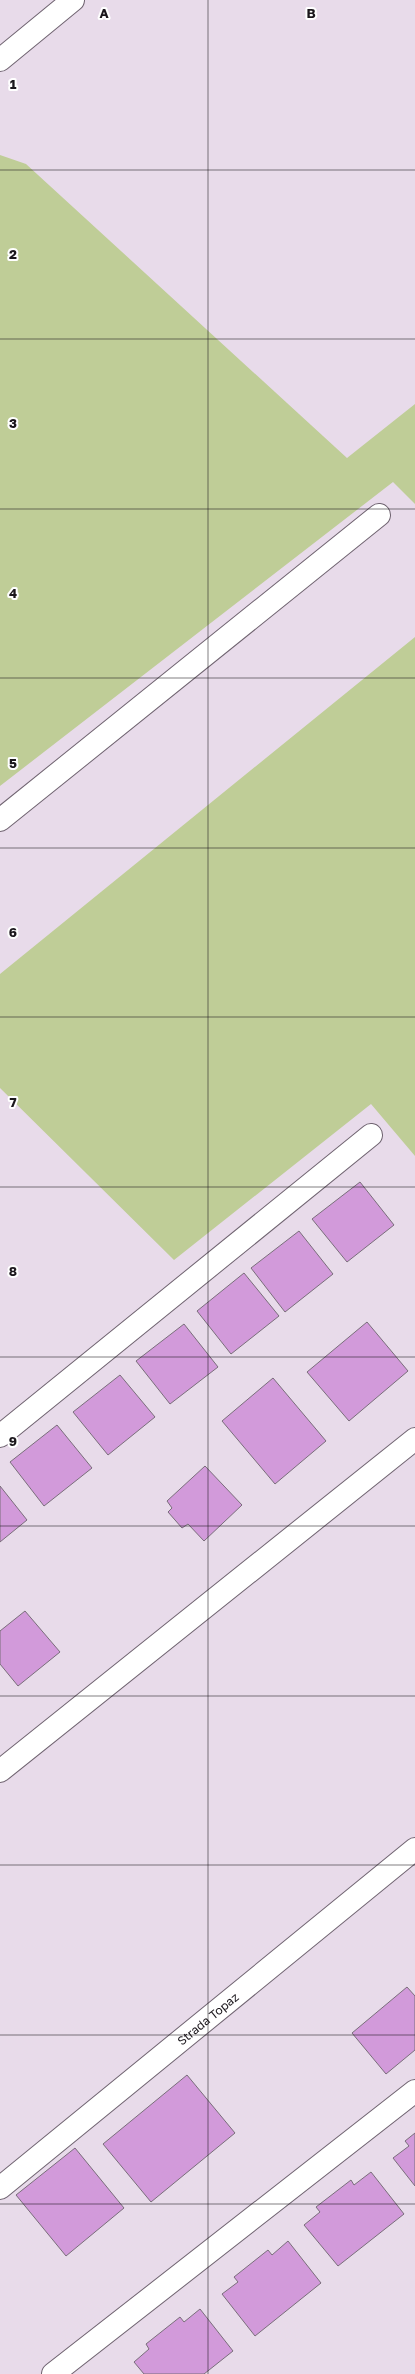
<svg xmlns="http://www.w3.org/2000/svg" width="415" height="2374" font-family="'Golos Text',sans-serif">
  <rect width="100%" height="100%" fill="#e8dbea"/>
  <path fill="#bfcd97" d="M0,155L26,164L347,458L415,404V504L393,482L0,786Z
    M415,637V1156L371,1104L174,1260L0,1088V974Z"/>
  <path fill="#d29ada" stroke="#7a6e7b" d="M360,1182L394,1225L347,1262L312,1219Z
    M299,1231L333,1274L285,1312L251,1268Z
    M244,1273L279,1316L231,1354L197,1311Z
    M367,1322L408,1371L349,1421L307,1372Z
    M184,1324L218,1367L170,1404L136,1361Z
    M120,1375L155,1417L108,1455L73,1412Z
    M273,1378L326,1441L275,1484L222,1421Z
    M57,1425L92,1468L44,1506L10,1462Z
    M205,1466L242,1505L204,1541L188,1524L182,1528L168,1512L172,1508L167,1501Z
    M0,1486L27,1520L0,1542Z
    M25,1611L60,1652L18,1686L0,1664V1631Z
    M407,1987L415,1996V2050L386,2074L352,2033Z
    M187,2075L235,2133L151,2202L103,2144Z
    M415,2133V2186L393,2158L409,2146L405,2141Z
    M75,2148L124,2208L66,2256L16,2195Z
    M371,2172L404,2214L338,2266L304,2225L320,2212L316,2207L351,2180L354,2185Z
    M288,2241L321,2283L255,2336L222,2294L238,2282L234,2277L268,2250L272,2255Z
    M200,2309L233,2351L204,2374H144L134,2362L149,2349L146,2344L180,2317L184,2322Z"/>
  <g fill="none" stroke-linecap="round" stroke-linejoin="round">
    <defs>
      <g id="minor">
        <path d="M0,60L73,0"/>
        <path d="M0,820L379,515"/>
        <path d="M0,1436L371,1135"/>
        <path d="M0,1771L415,1439"/>
        <path id="s1" d="M0,2188L415,1849"/>
        <path d="M53,2374L415,2091"/>
      </g>
    </defs>
    <use href="#minor" stroke="#706471" stroke-width="24"/>
    <use href="#minor" stroke="#fff" stroke-width="22"/>
  </g>
  <path fill="none" stroke="#1b171c" stroke-width="1" stroke-opacity="0.55" d="M208,0V2374M0,170H415M0,339H415M0,509H415M0,678H415M0,848H415M0,1017H415M0,1187H415M0,1357H415M0,1526H415M0,1696H415M0,1865H415M0,2035H415M0,2204H415"/>
  <g text-anchor="middle" dominant-baseline="central" stroke-width="4" stroke-linejoin="round" paint-order="stroke">
    <g font-size="12" fill="#1b171c" stroke="#fff">
      <text stroke="none"><textPath href="#s1" startOffset="268">Strada Topaz</textPath></text>
    </g>
  </g>
  <g font-size="13" text-anchor="middle" font-weight="bold" fill="#1b171c" stroke="#fff" stroke-width="4" stroke-linejoin="round" paint-order="stroke">
    <text x="104" y="18">A</text>
    <text x="311" y="18">B</text>
    <text x="13" y="89">1</text>
    <text x="13" y="259">2</text>
    <text x="13" y="428">3</text>
    <text x="13" y="598">4</text>
    <text x="13" y="768">5</text>
    <text x="13" y="937">6</text>
    <text x="13" y="1107">7</text>
    <text x="13" y="1276">8</text>
    <text x="13" y="1446">9</text>
  </g>
</svg>
